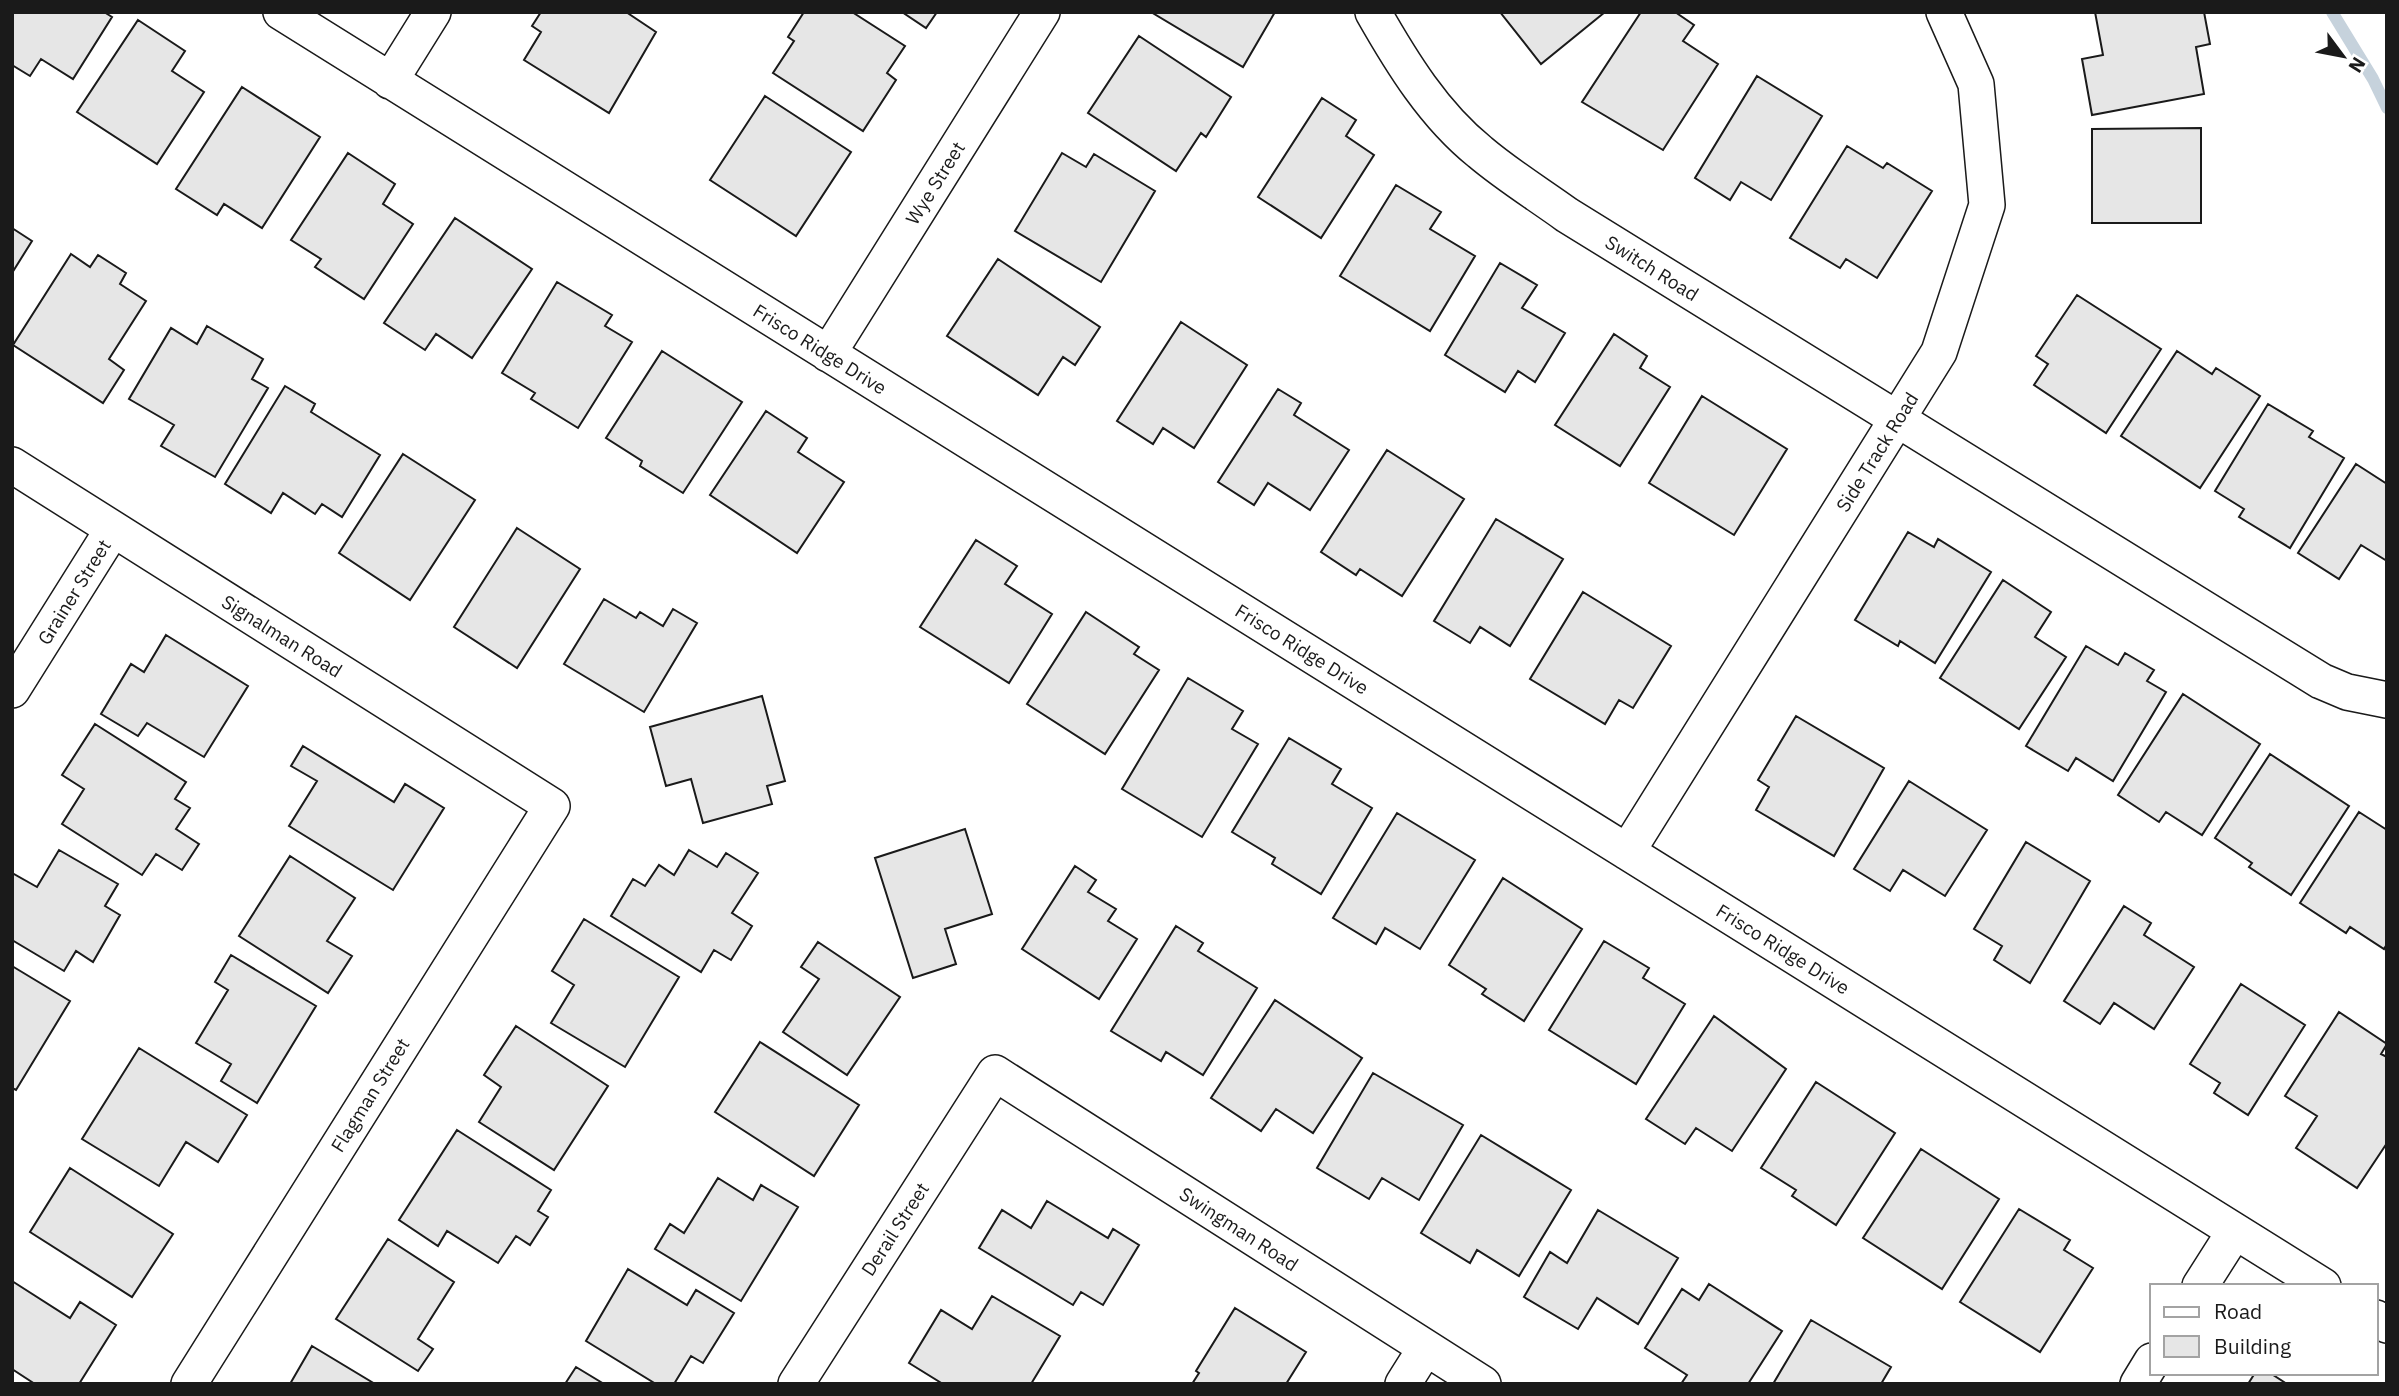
<svg xmlns="http://www.w3.org/2000/svg" width="2399" height="1396" font-family="'IBM Plex Sans',sans-serif">
  <rect width="100%" height="100%" fill="#fff"/>
  <g fill="none" stroke-linecap="round" stroke-linejoin="round">
    <path stroke="#c6d2dc" stroke-width="12" d="M2332,12L2373,79L2387,108"/>
  </g>
  <path fill="#e6e6e6" stroke="#1a1a1a" stroke-width="2" d="M12,12H104L112,17L73,79L41,59L30,76L12,65Z
    M541,12H626L656,32L609,113L524,60L541,32L532,26Z
    M804,12H852L905,46L887,73L896,80L863,131L773,73L794,41L788,37Z
    M902,12H937L926,28Z
    M1151,12H1275L1243,67Z
    M1500,12H1605L1541,64Z
    M1641,12H1675L1694,25L1683,41L1718,64L1663,150L1582,102Z
    M2095,12H2204L2210,44L2196,47L2204,94L2092,115L2082,59L2103,55Z
    M138,20L185,51L172,71L204,92L157,164L77,112Z
    M1139,36L1231,97L1206,137L1201,133L1176,171L1088,113Z
    M1757,76L1822,116L1771,200L1741,182L1730,200L1695,178Z
    M242,87L320,137L262,228L224,204L217,215L176,189Z
    M765,96L851,152L796,236L710,180Z
    M1322,98L1356,120L1346,136L1374,155L1321,238L1258,197Z
    M2201,128V223H2092V129Z
    M1847,146L1883,168L1887,163L1932,191L1877,278L1846,259L1840,268L1790,238Z
    M348,153L395,184L383,204L413,224L364,299L315,267L321,259L291,240Z
    M1062,153L1086,167L1094,154L1155,191L1101,282L1015,231Z
    M1396,185L1441,212L1430,229L1475,256L1430,331L1340,276Z
    M455,218L532,269L472,358L436,334L425,350L384,323Z
    M12,228L32,241L12,273Z
    M71,254L90,267L98,255L126,273L120,284L146,301L109,359L124,370L103,403L13,345Z
    M998,259L1100,327L1075,365L1063,357L1038,395L947,336Z
    M1500,263L1537,285L1522,308L1565,333L1535,382L1518,371L1505,392L1445,355Z
    M557,282L612,315L605,326L632,342L578,428L531,399L535,393L502,373Z
    M2077,295L2161,349L2106,433L2034,385L2048,364L2036,356Z
    M1181,322L1247,365L1194,448L1163,428L1153,444L1117,421Z
    M207,326L263,359L252,379L268,388L215,477L161,446L174,425L129,399L171,328L197,344Z
    M1614,334L1647,356L1640,368L1670,387L1620,466L1555,425Z
    M662,351L742,402L683,493L640,466L642,461L606,438Z
    M2177,351L2212,374L2216,368L2260,396L2200,488L2121,436Z
    M285,386L315,404L311,412L380,455L342,517L322,504L315,514L283,493L271,513L225,484Z
    M1278,389L1301,403L1294,415L1349,450L1310,510L1268,483L1254,505L1218,482Z
    M1702,396L1787,449L1734,535L1649,483Z
    M2268,404L2313,431L2309,437L2344,458L2290,548L2239,517L2244,509L2215,491Z
    M766,411L807,438L798,452L844,482L797,553L710,495Z
    M1387,450L1464,499L1402,596L1360,569L1356,575L1321,552Z
    M403,454L475,500L410,600L339,553Z
    M2356,464L2387,484V561L2361,545L2339,579L2298,553Z
    M1496,519L1563,559L1510,646L1480,627L1470,643L1434,621Z
    M517,528L580,569L517,668L454,627Z
    M1908,532L1934,547L1938,539L1991,572L1935,663L1900,641L1898,646L1855,620Z
    M976,540L1017,566L1005,584L1052,614L1009,683L920,627Z
    M2003,580L2051,612L2035,637L2066,657L2019,729L1940,678Z
    M1583,592L1671,646L1633,708L1619,700L1605,724L1530,679Z
    M604,599L636,618L640,612L663,626L673,609L697,623L644,712L564,664Z
    M1086,612L1139,647L1134,654L1159,670L1105,754L1027,704Z
    M166,635L248,686L204,757L147,723L138,736L101,714L131,664L144,672Z
    M2086,646L2118,665L2125,653L2154,670L2147,681L2166,692L2113,781L2076,758L2068,771L2026,746Z
    M1188,678L1243,711L1232,729L1258,744L1202,837L1122,789Z
    M2183,694L2260,744L2202,835L2166,812L2159,822L2118,795Z
    M762,696L785,781L767,786L772,804L703,823L691,779L666,786L650,727Z
    M1796,716L1884,768L1834,856L1756,810L1769,787L1758,780Z
    M95,724L186,782L175,799L190,808L176,829L199,844L182,870L156,854L142,875L62,824L84,789L62,775Z
    M1289,738L1341,769L1332,784L1372,808L1321,894L1272,864L1275,858L1232,832Z
    M303,746L394,802L405,784L444,808L393,890L289,826L317,781L291,766Z
    M2270,754L2349,806L2291,895L2249,867L2252,863L2215,838Z
    M1909,781L1987,830L1945,896L1903,870L1890,891L1854,869Z
    M2359,812L2387,830V944L2384,949L2350,927L2346,933L2300,903Z
    M1397,813L1475,860L1420,949L1385,928L1376,944L1333,918Z
    M965,829L992,914L945,929L956,964L913,978L875,858Z
    M2026,842L2090,881L2030,983L1994,960L2002,946L1974,929Z
    M59,850L118,884L105,906L120,915L93,962L76,951L64,971L12,940V873L37,887Z
    M689,850L717,867L726,853L758,873L732,913L752,926L731,960L714,950L701,972L611,916L633,879L645,886L659,865L674,875Z
    M290,856L355,898L327,941L352,956L328,993L239,936Z
    M1075,866L1096,880L1088,892L1116,909L1108,921L1137,939L1099,999L1022,949Z
    M1503,878L1582,929L1524,1021L1482,994L1486,989L1449,965Z
    M2124,906L2151,923L2144,935L2194,967L2154,1029L2114,1003L2100,1024L2064,1001Z
    M584,919L679,977L625,1067L551,1023L574,985L552,971Z
    M1176,926L1203,943L1198,951L1257,988L1203,1075L1166,1052L1161,1061L1111,1031Z
    M1604,941L1649,968L1643,978L1685,1004L1636,1084L1549,1030Z
    M818,942L900,997L847,1075L783,1032L819,979L801,967Z
    M231,955L316,1006L257,1103L221,1081L231,1064L196,1043L228,990L215,982Z
    M12,966L70,1001L16,1090L12,1088Z
    M2241,984L2305,1025L2248,1115L2214,1093L2220,1083L2190,1064Z
    M1275,1000L1362,1058L1313,1133L1276,1109L1261,1131L1211,1098Z
    M2339,1012L2387,1044L2381,1054L2387,1057V1143L2357,1188L2296,1148L2317,1116L2285,1096Z
    M1714,1016L1786,1069L1732,1151L1696,1128L1685,1144L1646,1119Z
    M516,1026L608,1086L554,1170L479,1122L501,1087L484,1075Z
    M760,1042L859,1105L814,1176L715,1112Z
    M139,1048L247,1115L218,1162L186,1142L159,1186L82,1139Z
    M1373,1073L1463,1125L1419,1200L1382,1178L1369,1199L1317,1168Z
    M1816,1082L1895,1133L1836,1225L1792,1196L1796,1190L1761,1168Z
    M457,1130L551,1190L538,1211L548,1217L530,1245L516,1236L498,1263L447,1231L438,1246L399,1220Z
    M1481,1135L1571,1190L1519,1276L1477,1250L1470,1263L1421,1233Z
    M1921,1149L1999,1199L1942,1289L1863,1238Z
    M70,1168L173,1234L132,1297L30,1232Z
    M718,1178L753,1200L761,1185L798,1207L741,1301L655,1249L670,1224L684,1233Z
    M1047,1201L1108,1238L1113,1229L1139,1245L1103,1305L1081,1292L1073,1305L979,1248L1002,1210L1031,1228Z
    M2019,1209L2070,1240L2064,1250L2093,1268L2040,1352L1960,1302Z
    M1598,1210L1678,1258L1638,1324L1597,1298L1578,1329L1524,1297L1550,1252L1567,1263Z
    M388,1239L454,1282L418,1339L433,1349L418,1371L336,1319Z
    M628,1269L687,1305L696,1290L734,1313L703,1363L691,1356L674,1384H656L586,1341Z
    M12,1281L70,1318L80,1302L116,1325L79,1384H35L12,1369Z
    M1709,1284L1782,1331L1748,1384H1681L1687,1375L1645,1348L1682,1289L1699,1300Z
    M992,1296L1060,1336L1031,1384H943L909,1363L941,1310L972,1329Z
    M1235,1308L1306,1352L1286,1384H1192L1199,1373L1196,1371Z
    M1811,1320L1891,1367L1881,1384H1773Z
    M312,1346L375,1384H290Z
    M576,1367L604,1384H565Z
    M2255,1373H2270L2287,1384H2248Z"/>
  <g fill="none" stroke-linecap="round" stroke-linejoin="round">
    <defs>
      <path id="street" d="M281,12L2323,1286
        M1373,12C1402,63 1434,115 1480,152C1507,175 1538,194 1567,215L2321,681L2347,692L2387,700
        M390,81L433,12
        M828,354L1042,12
        M12,465L552,806L189,1384
        M12,690L113,529
        M1627,852L1939,352L1987,205L1976,84L1944,12
        M2200,1286L2235,1231
        M2376,1318L2387,1325
        M796,1384L995,1073L1483,1384
        M1403,1384L1425,1349
        M2138,1384L2152,1361"/>
    </defs>
    <use href="#street" stroke="#1a1a1a" stroke-width="38"/>
    <use href="#street" stroke="#fff" stroke-width="35"/>
  </g>
  <g text-anchor="middle" dominant-baseline="central" stroke-width="5" stroke-linejoin="round" paint-order="stroke">
    <g font-size="19" fill="#1a1a1a" stroke="#fff">
      <text transform="translate(935 183) rotate(-58)">Wye Street</text>
      <text transform="translate(1652 268) rotate(32)">Switch Road</text>
      <text transform="translate(820 349) rotate(32)">Frisco Ridge Drive</text>
      <text transform="translate(1877 452) rotate(-58)">Side Track Road</text>
      <text transform="translate(74 592) rotate(-58)">Grainer Street</text>
      <text transform="translate(282 636) rotate(32)">Signalman Road</text>
      <text transform="translate(1302 649) rotate(32)">Frisco Ridge Drive</text>
      <text transform="translate(1783 949) rotate(32)">Frisco Ridge Drive</text>
      <text transform="translate(370 1095) rotate(-58)">Flagman Street</text>
      <text transform="translate(895 1229) rotate(-57)">Derail Street</text>
      <text transform="translate(1239 1229) rotate(33)">Swingman Road</text>
    </g>
  </g>
  <rect width="2399" height="1396" fill="none" stroke="#1a1a1a" stroke-width="28"/>
  <rect x="2150" y="1284" width="228" height="91" fill="#ffffff" stroke="#a3a3a3" stroke-width="2"/>
  <rect x="2164" y="1307" width="35" height="10" fill="#ffffff" stroke="#a3a3a3" stroke-width="2"/>
  <text x="2214" y="1319" font-size="21" fill="#1a1a1a">Road</text>
  <rect x="2164" y="1336" width="35" height="21" fill="#e6e6e6" stroke="#a3a3a3" stroke-width="2"/>
  <text x="2214" y="1354" font-size="21" fill="#1a1a1a">Building</text>
  <g transform="translate(2343 56) rotate(122)" stroke="#ffffff" stroke-width="5" paint-order="stroke">
  <path d="M0-5L12 26L0 18L-12 26Z" fill="#1a1a1a"/>
  <text y="-10" font-size="19" font-weight="bold" text-anchor="middle" fill="#1a1a1a">N</text>
  </g>
</svg>
